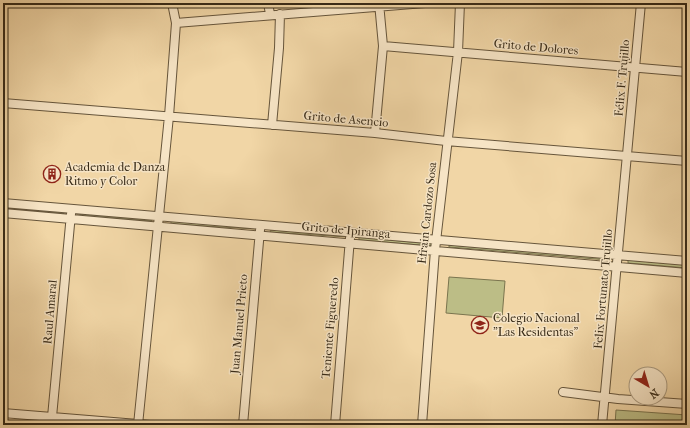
<svg xmlns="http://www.w3.org/2000/svg" width="690" height="428" font-family="'IM FELL French Canon',serif">
  <rect width="100%" height="100%" fill="#f1d6a6"/>
  <filter id="stains"><feTurbulence type="fractalNoise" baseFrequency=".005" numOctaves="4"/><feColorMatrix values="0 0 0 0 .2 0 0 0 0 .09 0 0 0 0 .02 0 0 0 .5 -.17"/></filter>
  <radialGradient id="worn" r=".72"><stop offset=".6" stop-color="#630" stop-opacity="0"/><stop offset="1" stop-color="#630" stop-opacity=".3"/></radialGradient>
  <path fill="#bcbd86" stroke="#7a744e" d="M3,207L63,212L64,213L63,214L3,209Z
    M80,214L151,220L152,221L80,216Z
    M171,221L254,228L255,229L171,224Z
    M271,230L346,236L347,237L270,232Z
    M359,237L432,244V246L359,240Z
    M449,245L607,258L608,260L449,247Z
    M628,260L687,265V268L628,263Z
    M449,277L505,281L502,318L446,313Z
    M616,410L687,415V425H615Z"/>
  <g fill="none" stroke-linecap="round" stroke-linejoin="round">
    <defs>
      <path id="minor" d="M268,3L270,14
        M176,23L425,3
        M383,46L687,72
        M3,103L375,133L446,141L687,161
        M272,125L279,48L280,14
        M375,133L383,46L379,3
        M3,203L687,261
        M3,213L687,273
        M563,392L618,399L687,404
        M3,413L150,425
        M52,417L71,214
        M138,425L169,116L176,23L172,3
        M243,425L260,230
        M335,425L350,238
        M422,425L435,250L458,52L460,3
        M602,425L641,3"/>
    </defs>
    <use href="#minor" stroke="#66553b" stroke-width="10"/>
    <use href="#minor" stroke="#f6e4c5" stroke-width="8"/>
  </g>
  <defs>
    <symbol id="building-ring" viewBox="-11 -11 22 22"><circle r="9.5" fill="#f6e4c5" stroke="#8f2418" stroke-width="1.5"/><path d="M-4-6H4V6H1V3H-1V6H-4ZM-2.5-4.3h1.7v1.8h-1.7ZM.8-4.3h1.7v1.8H.8ZM-2.5-1h1.7V.8h-1.7ZM.8-1h1.7V.8H.8Z" fill="#8f2418"/></symbol>
    <symbol id="school-ring" viewBox="-11 -11 22 22"><circle r="9.5" fill="#f6e4c5" stroke="#8f2418" stroke-width="1.5"/><path d="M0-5L7-2L0 1L-7-2ZM-4 1L0 2.5L4 1V4Q0 6-4 4Z" fill="#8f2418"/></symbol>
  </defs>
  <g fill-rule="evenodd">
    <use href="#building-ring" x="42" y="164" width="20" height="20"/>
    <use href="#school-ring" x="470" y="315" width="20" height="20"/>
  </g>
  <g text-anchor="middle" dominant-baseline="central" stroke-width="3" stroke-linejoin="round" paint-order="stroke">
    <g font-size="12" fill="#372a17" stroke="#f6e4c5">
      <text transform="translate(536 47) rotate(5)">Grito de Dolores</text>
      <text transform="translate(622 78) rotate(-85)">Félix F. Trujillo</text>
      <text transform="translate(346 119) rotate(5)">Grito de Asencio</text>
      <text transform="translate(427 213) rotate(-84)">Efrain Cardozo Sosa</text>
      <text transform="translate(346 230) rotate(5)">Grito de Ipiranga</text>
      <text transform="translate(603 289) rotate(-85)">Felix Fortunato Trujillo</text>
      <text transform="translate(50 312) rotate(-85)">Raul Amaral</text>
      <text transform="translate(239 324) rotate(-85)">Juan Manuel Prieto</text>
      <text transform="translate(330 328) rotate(-85)">Teniente Figueredo</text>
    </g>
    <g font-size="12" fill="#372a17" stroke="#f6e4c5" text-anchor="start">
      <text x="65" y="167">Academia de Danza<tspan x="65" dy="14">Ritmo y Color</tspan></text>
      <text x="493" y="318">Colegio Nacional<tspan x="493" dy="14">"Las Residentas"</tspan></text>
    </g>
  </g>
  <rect width="690" height="428" fill="none" stroke="#f1d6a6" stroke-width="16"/>
  <rect x="4" y="4" width="682" height="420" fill="none" stroke="#372a17" stroke-width="2"/>
  <rect x="8" y="8" width="674" height="412" fill="none" stroke="#372a17"/>
  <g transform="translate(648 386) rotate(142)"><circle r="19" fill="#f6e4c5" stroke="#aa9a7f"/>
  <path d="M0-3L7 15L0 10L-7 15Z" fill="#8f2418"/>
  <text y="-6" font-size="11" font-weight="bold" text-anchor="middle" fill="#372a17">N</text>
  </g>
  <rect width="100%" height="100%" filter="url(#stains)"/>
  <rect width="100%" height="100%" fill="url(#worn)"/>
</svg>
